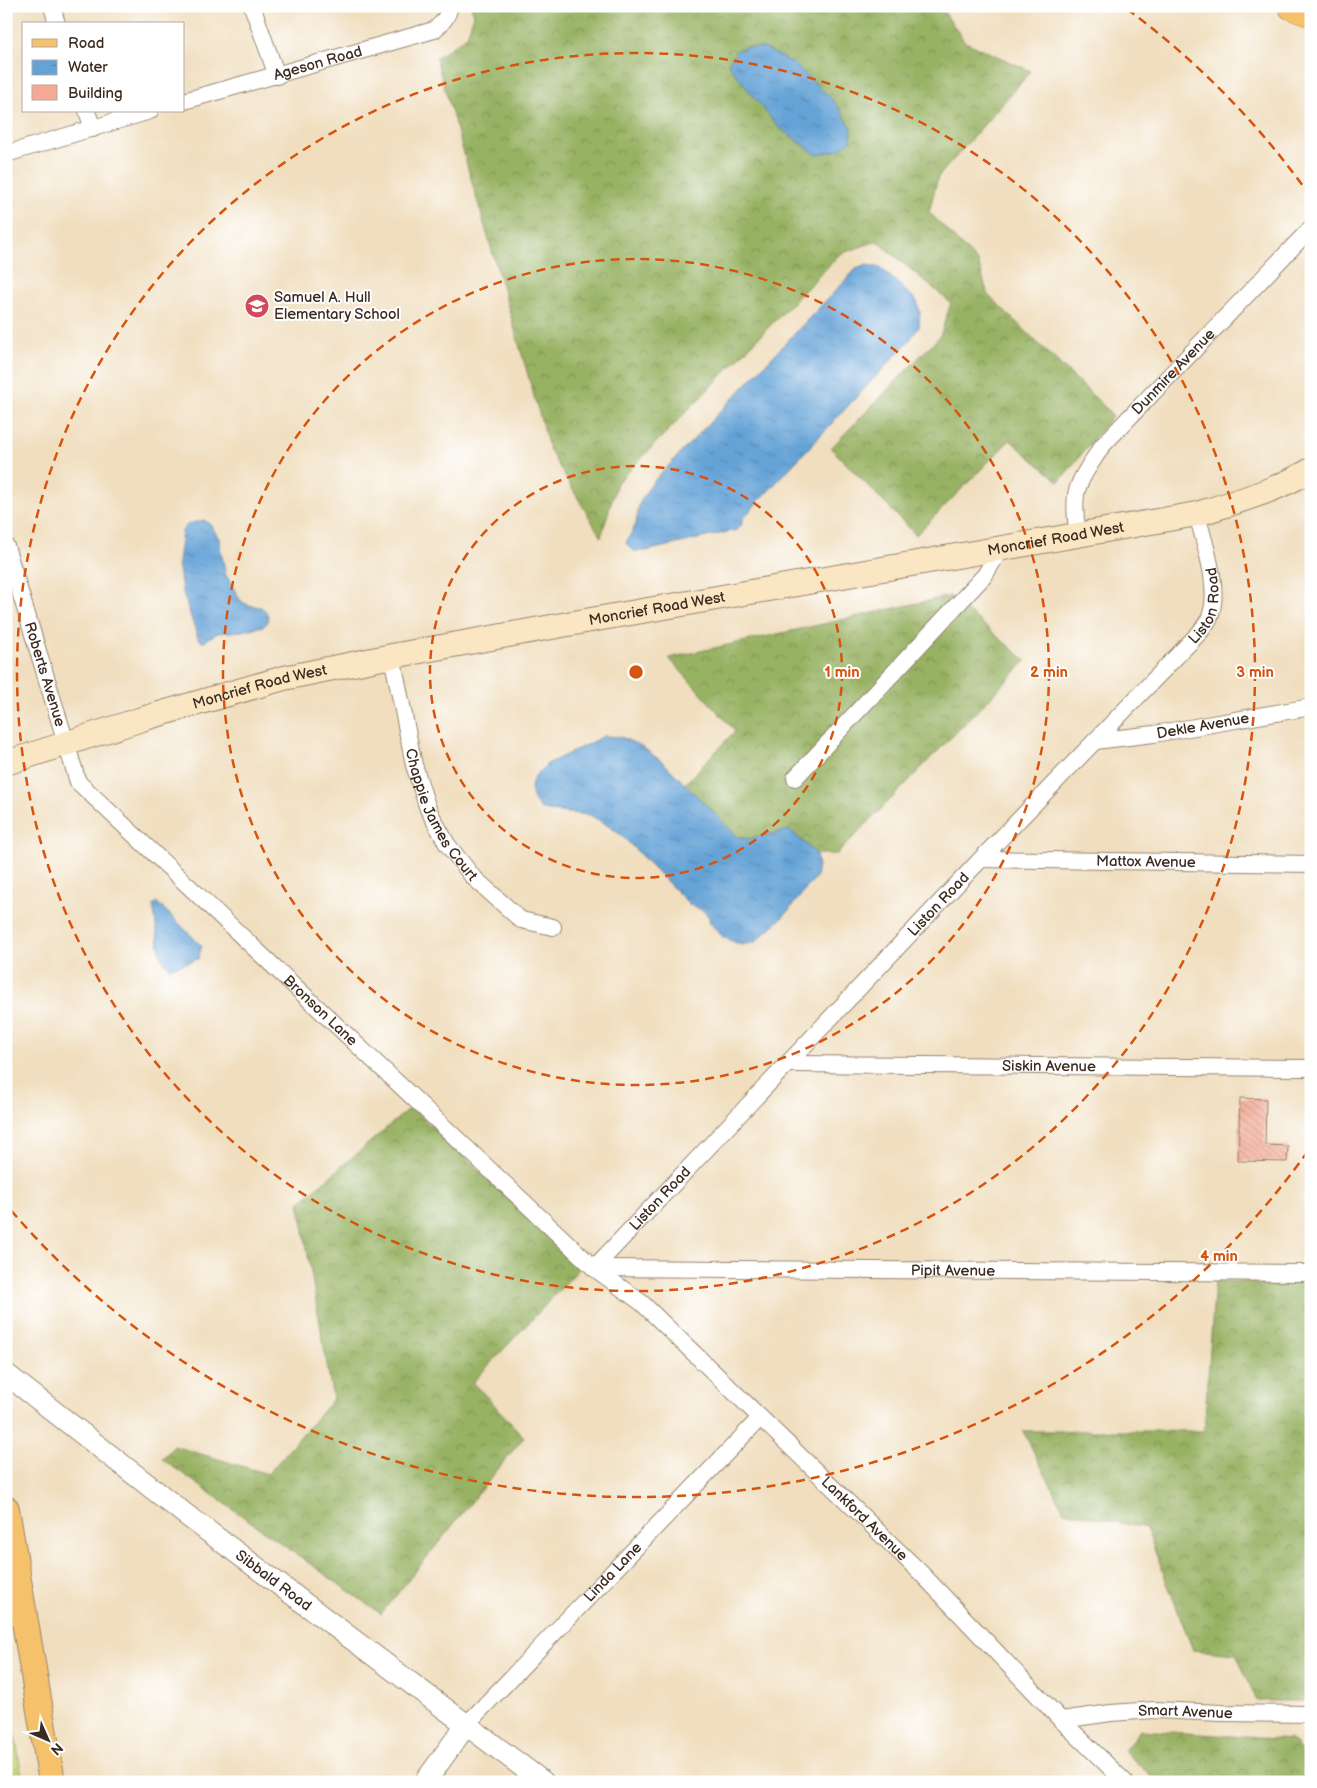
<svg xmlns="http://www.w3.org/2000/svg" width="1317" height="1788" font-family="'Balsamiq Sans',sans-serif">
  <defs>
    <pattern id="forest-crowns" width="20" height="18" patternUnits="userSpaceOnUse" patternTransform="scale(1.25)"><rect width="20" height="18" fill="#98b264"/><path d="M2 6a3 3 0 1 1 6 0M12 15a3 3 0 1 1 6 0" fill="none" stroke="#7d9152"/></pattern>
    <pattern id="park-dots" width="8" height="8" patternUnits="userSpaceOnUse" patternTransform="scale(1.25)"><rect width="8" height="8" fill="#c0d072"/><path d="M2 2h.1M6 6h.1" fill="none" stroke="#a6b362" stroke-width="1.8" stroke-linecap="round"/></pattern>
    <pattern id="water-ripples" width="26" height="14" patternUnits="userSpaceOnUse" patternTransform="scale(1.25)"><rect width="26" height="14" fill="#65a3d7"/><path d="M2 4q2-2 4 0t4 0M15 11q2-2 4 0t4 0" fill="none" stroke="#5485ae"/></pattern>
    <pattern id="building-back-hatch" width="6" height="6" patternUnits="userSpaceOnUse" patternTransform="scale(1.25)"><rect width="6" height="6" fill="#f5a994"/><path d="M-1 5l2 2M0 0l6 6M5-1l2 2" fill="none" stroke="#c88a78"/></pattern>
  </defs>
  <rect width="100%" height="100%" fill="#fff"/>
  <filter id="ink" filterUnits="userSpaceOnUse"><feTurbulence type="fractalNoise" baseFrequency=".02" numOctaves="2"/><feDisplacementMap in="SourceGraphic" scale="10" xChannelSelector="R" yChannelSelector="G"/><feConvolveMatrix kernelMatrix="1 2 1 2 8 2 1 2 1" color-interpolation-filters="sRGB"/></filter>
  <filter id="wash" filterUnits="userSpaceOnUse"><feTurbulence type="fractalNoise" baseFrequency=".0096" numOctaves="4" result="noise"/><feDisplacementMap in="SourceGraphic" scale="20" xChannelSelector="R" yChannelSelector="G"/><feGaussianBlur stdDeviation="1.12" result="paint"/><feColorMatrix in="noise" values="0 0 0 0 0 0 0 0 0 0 0 0 0 0 0 0 0 1.4 0 .05"/><feComposite in="paint" operator="in"/></filter>
  <g filter="url(#wash)">
    <rect width="100%" height="100%" fill="#f0debe"/>
    <path fill="url(#forest-crowns)" stroke="#6a6e41" fill-rule="evenodd" d="M471,6H940L965,42L1031,71L938,177L929,212L978,262L988,295L1113,415L1059,482L1010,440L916,535L831,448L940,336L951,303L877,241L840,254L617,483L601,537L550,451L436,58L467,36L474,15ZM746,47L764,48L794,64L834,101L737,50Z
      M950,596L1026,661L837,854H816L790,830L748,839L738,837L685,784L735,731L669,658Z
      M411,1107L582,1266L473,1382L524,1437L381,1614L162,1459L174,1446L268,1474L333,1399L299,1203Z
      M1215,1281L1311,1283V1701H1257L1236,1654L1193,1650L1146,1528L1064,1511L1023,1431H1204Z
      M1140,1730L1291,1740L1311,1760V1782H1158L1124,1751Z"/>
    <path fill="url(#park-dots)" stroke="#7e7d48" d="M6,1684L23,1782H6Z"/>
    <path fill="url(#water-ripples)" stroke="#50667a" d="M746,47L764,48L794,64L834,101L852,128L851,141L838,150L817,155L777,126L728,64L737,50Z
      M867,265L881,268L917,301L920,312L919,327L909,341L744,517L741,526L737,530L646,551H633L626,543L636,524L639,504L651,484L856,269Z
      M204,520L210,524L220,540V547L226,575L241,601L248,605L261,607L266,611L268,616V622L264,626L242,631L218,633L210,637L205,642H202L198,638L182,590L178,562L182,531L188,524Z
      M604,736L621,737L641,746L664,763L738,837L748,839L790,830L816,854L818,866L816,877L783,917L755,942L741,945L723,937L710,923L709,917L704,911L689,904L621,835L604,823L590,815L548,811L540,808L532,797L531,786L534,777L547,764Z
      M157,902L202,946L198,959L170,968L161,958L153,905Z"/>
    <g id="blocks">
      <path fill="url(#building-back-hatch)" d="M1240,1098L1266,1099L1265,1145L1288,1146L1287,1162L1238,1161Z"/>
    </g>
  </g>
  <g filter="url(#ink)">
    <use href="#blocks" fill-opacity="0" stroke="#96846e" stroke-width="1"/>
    <g fill="none" stroke-linecap="round" stroke-linejoin="round">
      <defs>
        <g id="minor">
          <path d="M52,6L57,24"/>
          <path d="M252,6L277,76"/>
          <path id="s1" d="M184,101L434,30C442,24 448,17 450,6"/>
          <path d="M87,111L93,129"/>
          <path d="M6,154L150,111"/>
          <path id="s2" d="M1078,535C1076,522 1074,508 1076,495C1079,478 1093,461 1102,446L1311,228"/>
          <path id="s3" d="M6,546L78,782L594,1268L642,1303L921,1573L1061,1720L1125,1782"/>
          <path id="s4" d="M392,656L414,765L428,809L447,844L473,877L521,920L553,927"/>
          <path id="s5" d="M1095,741L1154,734L1311,707"/>
          <path d="M795,778L985,575L1001,548"/>
          <path id="s6" d="M981,859L1311,864"/>
          <path id="s7" d="M788,1064L1311,1068"/>
          <path id="s8" d="M594,1268L981,859L1200,632C1203,628 1207,623 1209,619C1222,591 1204,543 1197,514"/>
          <path id="s9" d="M594,1268L1311,1273"/>
          <path id="s10" d="M1061,1720L1111,1713L1154,1710L1222,1713L1311,1714"/>
          <path id="s11" d="M466,1725L760,1418"/>
        </g>
        <g id="tertiary">
          <path id="s12" d="M6,1374L185,1514L543,1782"/>
          <path d="M425,1782L466,1725"/>
        </g>
        <g id="secondary">
          <path id="s13" d="M6,763L142,719L284,678L392,656L568,624L1197,514C1236,502 1275,491 1311,470"/>
        </g>
        <path id="primary" d="M6,1509L52,1782"/>
        <path id="trunk" d="M1292,6L1311,13"/>
      </defs>
      <use href="#minor" stroke="#96846e" stroke-width="18"/>
      <use href="#tertiary" stroke="#96846e" stroke-width="23"/>
      <use href="#secondary" stroke="#96846e" stroke-width="26"/>
      <use href="#primary" stroke="#96846e" stroke-width="28"/>
      <use href="#trunk" stroke="#96846e" stroke-width="29"/>
      <use href="#minor" stroke="#fff" stroke-width="16"/>
      <use href="#tertiary" stroke="#fff" stroke-width="21"/>
      <use href="#secondary" stroke="#fbe6c4" stroke-width="24"/>
      <use href="#primary" stroke="#f5c16b" stroke-width="26"/>
      <use href="#trunk" stroke="#f5c16b" stroke-width="28"/>
    </g>
  </g>
  <g fill="none" stroke="#d7540e" stroke-width="2.5" stroke-dasharray="9 6">
    <circle cx="636" cy="672" r="206"/>
    <circle cx="636" cy="672" r="413"/>
    <circle cx="636" cy="672" r="619"/>
    <path d="M1308 1151A825 825 0 0 1 9 1208M1127 9A825 825 0 0 1 1308 193"/>
  </g>
  <defs>
    <symbol id="school-disc" viewBox="-11 -11 22 22"><circle r="9.5" fill="#d1495b" stroke="#fff"/><path d="M0-5L7-2L0 1L-7-2ZM-4 1L0 2.5L4 1V4Q0 6-4 4Z" fill="#fff"/></symbol>
  </defs>
  <g fill-rule="evenodd">
    <use href="#school-disc" x="243" y="292" width="28" height="28"/>
  </g>
  <g text-anchor="middle" dominant-baseline="central" stroke-width="4" stroke-linejoin="round" paint-order="stroke">
    <g font-size="15" fill="#3b2a1e" stroke="#fff">
      <text stroke="none"><textPath href="#s1" startOffset="139">Ageson Road</textPath></text>
      <text stroke="none"><textPath href="#s2" startOffset="199">Dunmire Avenue</textPath></text>
      <text stroke="none"><textPath href="#s13" startOffset="1075">Moncrief Road West</textPath></text>
      <text stroke="none"><textPath href="#s8" startOffset="906">Liston Road</textPath></text>
      <text stroke="none"><textPath href="#s13" startOffset="670">Moncrief Road West</textPath></text>
      <text stroke="none"><textPath href="#s3" startOffset="134">Roberts Avenue</textPath></text>
      <text stroke="none"><textPath href="#s13" startOffset="265">Moncrief Road West</textPath></text>
      <text stroke="none"><textPath href="#s5" startOffset="109">Dekle Avenue</textPath></text>
      <text stroke="none"><textPath href="#s4" startOffset="168">Chappie James Court</textPath></text>
      <text stroke="none"><textPath href="#s6" startOffset="165">Mattox Avenue</textPath></text>
      <text stroke="none"><textPath href="#s8" startOffset="501">Liston Road</textPath></text>
      <text stroke="none"><textPath href="#s3" startOffset="580">Bronson Lane</textPath></text>
      <text stroke="none"><textPath href="#s7" startOffset="261">Siskin Avenue</textPath></text>
      <text stroke="none"><textPath href="#s8" startOffset="96">Liston Road</textPath></text>
      <text stroke="none"><textPath href="#s9" startOffset="359">Pipit Avenue</textPath></text>
      <text stroke="none"><textPath href="#s3" startOffset="1325">Lankford Avenue</textPath></text>
      <text stroke="none"><textPath href="#s11" startOffset="212">Linda Lane</textPath></text>
      <text stroke="none"><textPath href="#s12" startOffset="338">Sibbald Road</textPath></text>
      <text stroke="none"><textPath href="#s10" startOffset="125">Smart Avenue</textPath></text>
    </g>
    <g font-size="15" fill="#3b2a1e" stroke="#fff" text-anchor="start">
      <text x="274" y="297">Samuel A. Hull<tspan x="274" dy="17">Elementary School</tspan></text>
    </g>
  </g>
  <circle cx="636" cy="672" r="8" fill="#d7540e" stroke="#fff" stroke-width="2.5"/>
  <g font-size="15" text-anchor="middle" font-weight="bold" fill="#d7540e" stroke="#fff" stroke-width="4" stroke-linejoin="round" paint-order="stroke">
    <text x="842" y="677">1 min</text>
    <text x="1049" y="677">2 min</text>
    <text x="1255" y="677">3 min</text>
    <text x="1219" y="1261">4 min</text>
  </g>
  <rect width="1317" height="1788" fill="none" stroke="#fff" stroke-width="25"/>
  <rect x="22" y="22" width="162" height="90" fill="#ffffff" stroke="#b1aaa5"/>
  <rect x="32" y="39" width="25" height="8" fill="#f5c16b" stroke="#b1aaa5"/>
  <text x="68" y="48" font-size="15" fill="#3b2a1e">Road</text>
  <rect x="32" y="60" width="25" height="15" fill="url(#water-ripples)" stroke="#b1aaa5"/>
  <text x="68" y="72" font-size="15" fill="#3b2a1e">Water</text>
  <rect x="32" y="85" width="25" height="15" fill="#f5a994" stroke="#b1aaa5"/>
  <text x="68" y="98" font-size="15" fill="#3b2a1e">Building</text>
  <g transform="translate(48 1740) rotate(135)" stroke="#ffffff" stroke-width="4" paint-order="stroke">
  <path d="M0-4L9 19L0 12L-9 19Z" fill="#3b2a1e"/>
  <text y="-8" font-size="14" font-weight="bold" text-anchor="middle" fill="#3b2a1e">N</text>
  </g>
</svg>
